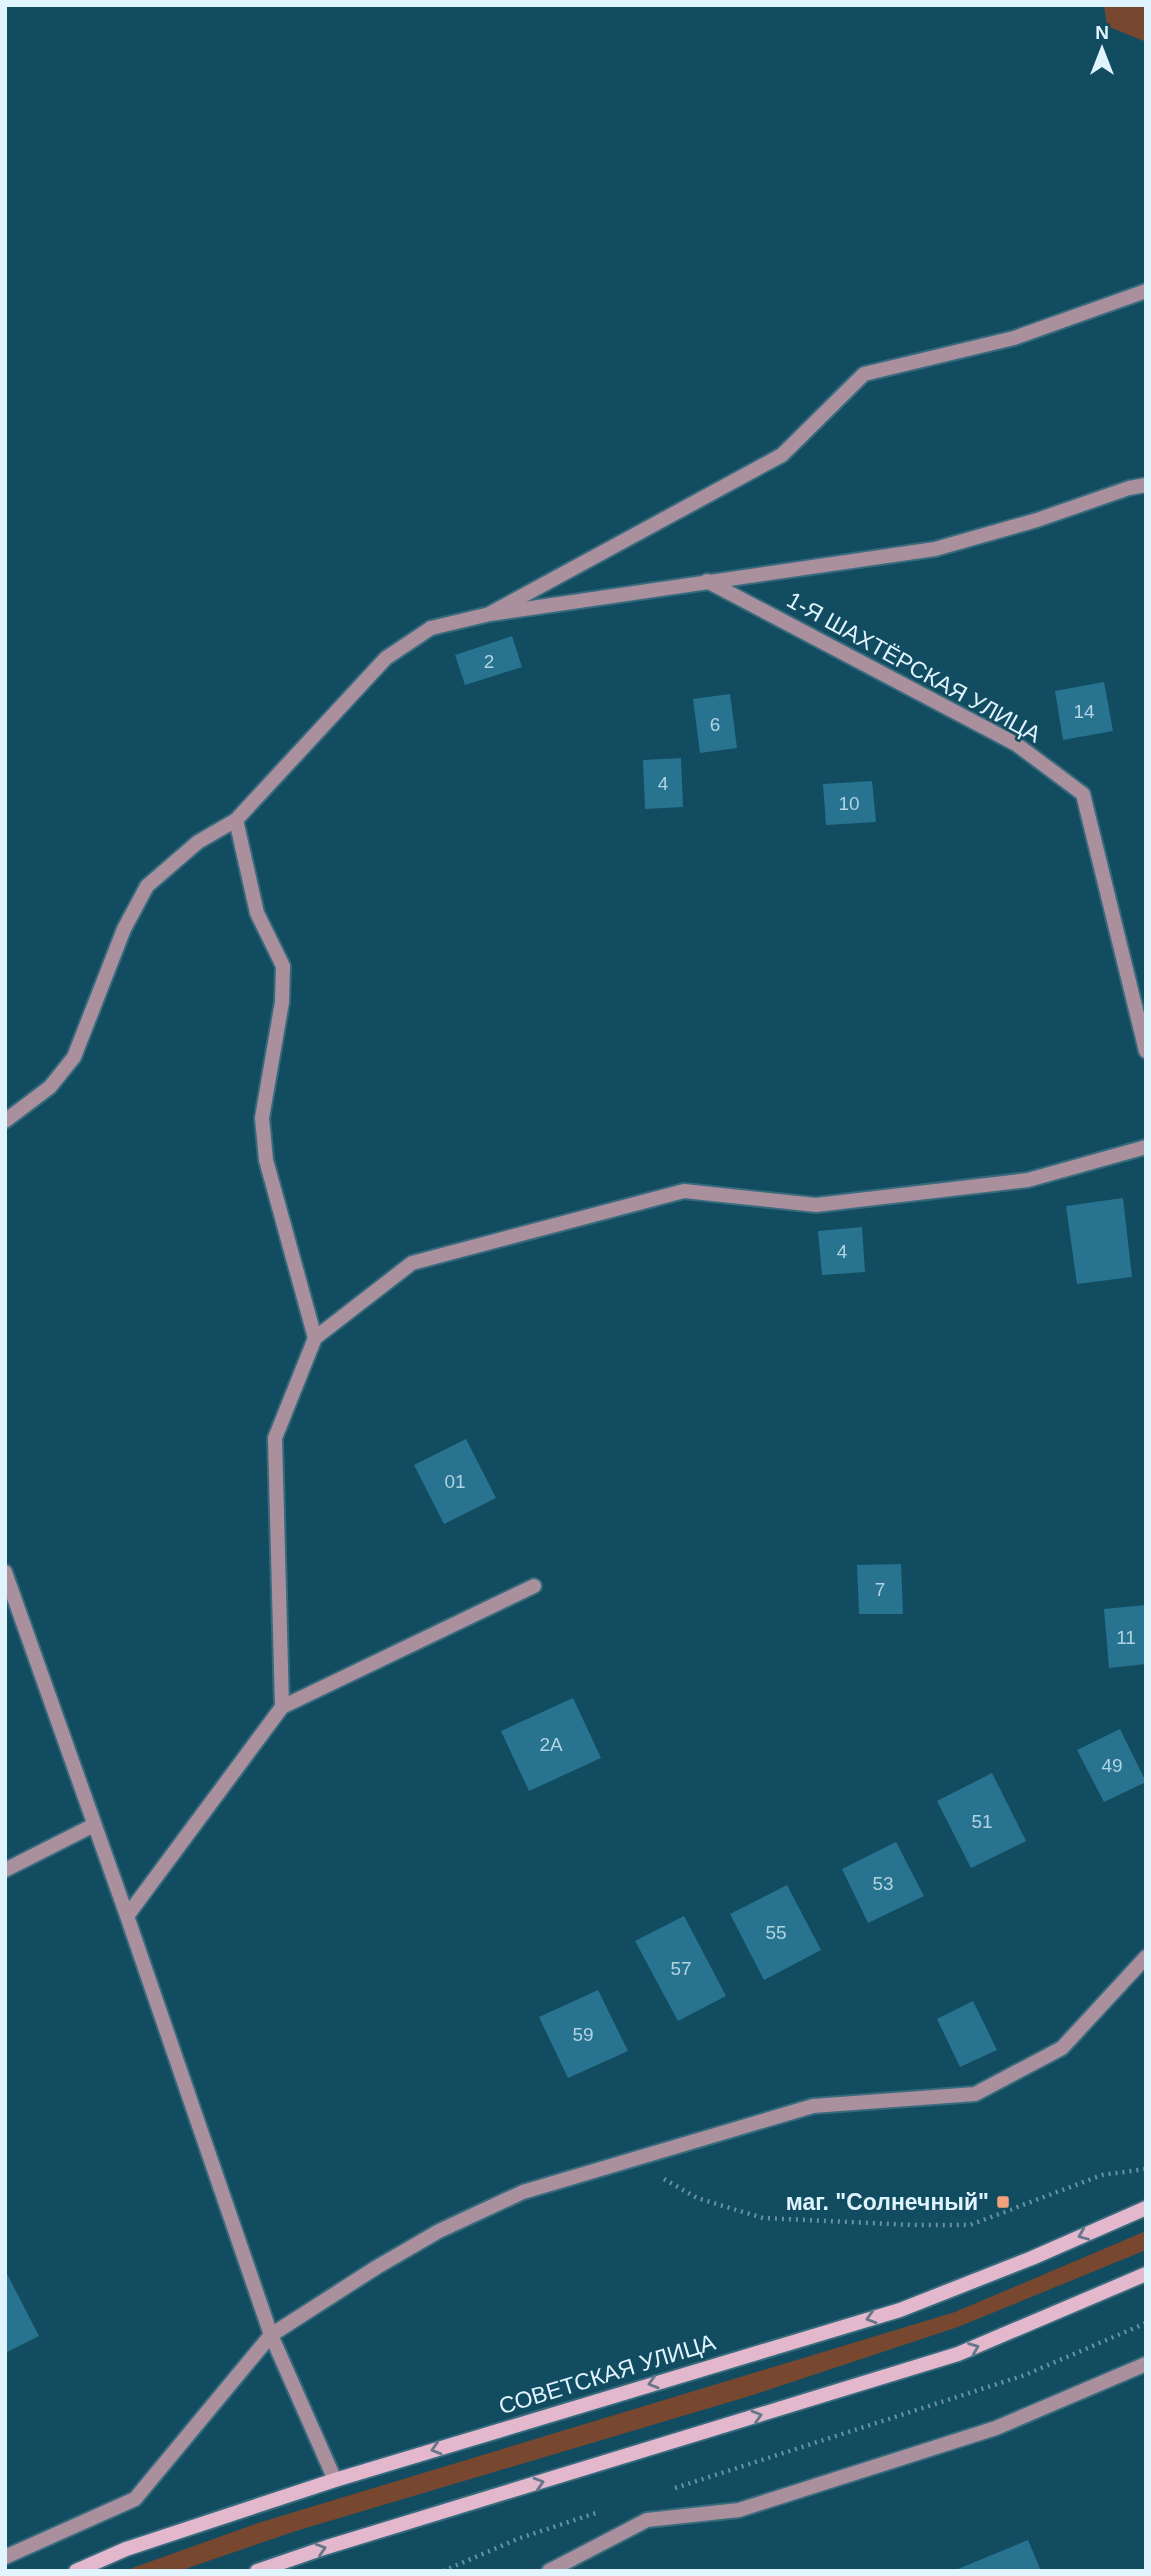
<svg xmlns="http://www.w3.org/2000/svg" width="1151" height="2576" font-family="Arial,sans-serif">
  <rect width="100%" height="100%" fill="#124c61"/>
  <path fill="#77472f" d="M1104,5H1146V42L1107,26Z
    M1146,2231V2250L958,2327L753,2395L296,2531L179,2571H124L258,2523L955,2312Z"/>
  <path fill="#287390" d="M512,636L522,667L465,685L455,655Z
    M1104,682L1113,731L1063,740L1055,691Z
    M730,694L737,748L700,753L693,699Z
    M681,758L683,807L645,809L643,760Z
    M872,781L876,822L826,825L823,784Z
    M1123,1198L1132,1277L1077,1284L1066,1206Z
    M862,1227L865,1272L822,1275L818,1231Z
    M466,1439L496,1498L444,1524L414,1465Z
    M901,1564L903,1614H859L857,1565Z
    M1146,1605V1664L1109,1668L1104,1609Z
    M573,1698L601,1758L529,1791L501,1731Z
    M1120,1729L1146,1782L1104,1802L1077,1750Z
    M992,1773L1026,1841L971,1868L937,1801Z
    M896,1842L924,1896L868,1923L842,1869Z
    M787,1885L821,1950L764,1980L730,1914Z
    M684,1916L726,1996L678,2021L635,1941Z
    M598,1990L628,2051L568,2078L539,2017Z
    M973,2001L997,2050L960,2067L937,2019Z
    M5,2270L39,2336L5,2353Z
    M1028,2540L1041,2571H959L958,2569Z"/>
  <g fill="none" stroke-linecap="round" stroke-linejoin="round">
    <defs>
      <path id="service" d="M491,613L782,455L864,374L1014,338L1146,291
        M236,820L257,913L283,966L282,1002L262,1118L266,1160L315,1338
        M5,1121L50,1087L74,1057L124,929L147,886L198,842L236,820L386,658L431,628
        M282,1707L534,1586
        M5,2557L135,2499L271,2335
        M549,2571L647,2520L739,2510L996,2428L1146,2364"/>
      <path id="minor" d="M707,581L1016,744L1083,794L1146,1051
        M431,628L490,614L935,549L1037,520L1129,488L1146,485
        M5,1572L127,1916L271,2335L335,2480
        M5,1870L94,1825
        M127,1916L282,1707L275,1438L315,1338L412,1263L684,1191L816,1205L1028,1180L1146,1147
        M271,2335L377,2267L439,2231L523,2192L813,2106L975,2094L1062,2048L1146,1957"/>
      <path id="secondary" d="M76,2571L126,2549L335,2480L900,2310L1032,2258L1146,2208
        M257,2571L327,2547L958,2354L1146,2274"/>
    </defs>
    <use href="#service" stroke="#376a7d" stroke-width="18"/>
    <use href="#minor" stroke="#376a7d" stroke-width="18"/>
    <use href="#secondary" stroke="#376a7d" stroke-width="18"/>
    <path stroke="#6792a2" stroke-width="4.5" stroke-dasharray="2 5" stroke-linecap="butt" d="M664,2179L697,2198L763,2218L914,2225H970L1102,2175L1146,2169
      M675,2488L1025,2375L1146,2323
      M443,2571L520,2538L596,2513"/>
    <use href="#service" stroke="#aa8f9d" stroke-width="14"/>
    <use href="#minor" stroke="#aa8f9d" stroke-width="14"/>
    <use href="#secondary" stroke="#e3b8cd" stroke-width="14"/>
  </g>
  <defs><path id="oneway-chevron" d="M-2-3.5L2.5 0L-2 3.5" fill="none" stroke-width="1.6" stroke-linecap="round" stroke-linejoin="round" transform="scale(1.75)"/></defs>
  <g stroke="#66778c">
    <use href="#oneway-chevron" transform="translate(1083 2235) rotate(157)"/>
    <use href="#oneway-chevron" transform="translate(871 2318) rotate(163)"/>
    <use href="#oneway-chevron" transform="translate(974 2348) rotate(-22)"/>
    <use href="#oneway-chevron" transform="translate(653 2383) rotate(163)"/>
    <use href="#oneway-chevron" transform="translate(757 2416) rotate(-17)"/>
    <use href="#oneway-chevron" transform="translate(436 2449) rotate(163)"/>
    <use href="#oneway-chevron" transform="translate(539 2483) rotate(-17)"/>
    <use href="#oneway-chevron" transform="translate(321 2549) rotate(-18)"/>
  </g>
  <rect fill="#f1a27b" stroke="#124c61" stroke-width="2.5" x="996" y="2195" width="14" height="14" rx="3.5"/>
  <g text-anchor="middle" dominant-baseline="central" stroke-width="5" stroke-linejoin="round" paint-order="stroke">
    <g font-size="19" fill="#b2d4e2">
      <text x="489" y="661">2</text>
      <text x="1084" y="711">14</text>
      <text x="715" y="724">6</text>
      <text x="663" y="783">4</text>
      <text x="849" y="803">10</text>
      <text x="842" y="1251">4</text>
      <text x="455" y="1481">01</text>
      <text x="880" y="1589">7</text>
      <text x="1126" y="1637">11</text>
      <text x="551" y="1744">2А</text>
      <text x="1112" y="1765">49</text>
      <text x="982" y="1821">51</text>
      <text x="883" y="1883">53</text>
      <text x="776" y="1932">55</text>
      <text x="681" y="1968">57</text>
      <text x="583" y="2034">59</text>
    </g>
    <g font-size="23" fill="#e0f4fe" stroke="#124c61">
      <text transform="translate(914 667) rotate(29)">1-Я ШАХТЁРСКАЯ УЛИЦА</text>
      <text transform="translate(607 2374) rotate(-17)">СОВЕТСКАЯ УЛИЦА</text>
    </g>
    <g font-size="23" font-weight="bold" fill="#e0f4fe" stroke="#124c61" text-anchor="end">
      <text x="989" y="2202">маг. "Солнечный"</text>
    </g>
  </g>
  <rect width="1151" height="2576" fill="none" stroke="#e0f4fe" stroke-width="14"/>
  <g transform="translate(1102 49)" stroke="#124c61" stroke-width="5" paint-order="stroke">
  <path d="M0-5L12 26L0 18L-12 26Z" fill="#e0f4fe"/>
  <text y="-10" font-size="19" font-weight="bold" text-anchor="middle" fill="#e0f4fe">N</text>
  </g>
</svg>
